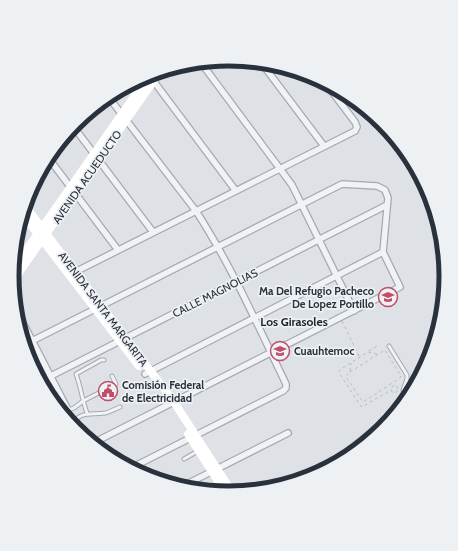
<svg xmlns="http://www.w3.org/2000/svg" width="458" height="551" font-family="Cabin,sans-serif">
  <rect width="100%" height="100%" fill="#dee2e6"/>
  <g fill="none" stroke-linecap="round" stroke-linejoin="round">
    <defs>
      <path id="lane" d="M389,346L407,375V379L403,390L405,395
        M68,410L74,408L83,401L116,384L112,376
        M87,413C82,400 81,387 76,374L101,360H104
        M72,423C83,411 90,415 105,413C110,412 115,409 120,407
        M184,459L198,451"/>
      <path id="street" d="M202,64L292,185L354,311
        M263,65L324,146
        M152,79L236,191
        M110,99L196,211C231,265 258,326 286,384V388L283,391L133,467
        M73,126L153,232
        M50,160L118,250
        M73,273L355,131L357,127L355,122L327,85
        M20,317L68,410L64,412
        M26,344L342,184L377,186L385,190L388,198L383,252L400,287L95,442
        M145,374L383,252
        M43,380L387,205
        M343,455L391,416
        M187,484L288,433"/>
    </defs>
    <use href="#lane" stroke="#a4a9b0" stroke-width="5"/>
    <use href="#street" stroke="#a4a9b0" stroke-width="8"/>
    <path stroke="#b8bcc1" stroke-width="1" stroke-dasharray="3 3" stroke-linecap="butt" d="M342,321L359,356
      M369,351L377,346
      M377,354L368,352L341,369L339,371L340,374L360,405L362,407L391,390
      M350,372L385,350L401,376L400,378L363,402L346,377L347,375L350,372L351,363
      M398,391L394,393L392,392L391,388L395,385L397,386L398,391"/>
    <use href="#lane" stroke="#f0f2f5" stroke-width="3"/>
    <use href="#street" stroke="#f0f2f5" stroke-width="5.5"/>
    <path stroke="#fff" stroke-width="8" d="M26,207L174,402L232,492
      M24,216L139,366
      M13,269L150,74
      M13,281L160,72
      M188,434L225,492"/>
  </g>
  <defs>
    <symbol id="school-ring" viewBox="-11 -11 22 22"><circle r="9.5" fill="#edf1f4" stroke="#c04e69" stroke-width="1.5"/><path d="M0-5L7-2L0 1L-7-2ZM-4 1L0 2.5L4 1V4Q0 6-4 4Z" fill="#c04e69"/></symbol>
    <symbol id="civic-ring" viewBox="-11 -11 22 22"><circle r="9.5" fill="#edf1f4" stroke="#c04e69" stroke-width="1.5"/><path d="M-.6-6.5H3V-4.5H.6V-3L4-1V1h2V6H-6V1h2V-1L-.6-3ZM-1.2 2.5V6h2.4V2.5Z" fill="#c04e69"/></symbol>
  </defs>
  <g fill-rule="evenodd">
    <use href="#school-ring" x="377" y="286" width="22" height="22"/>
    <use href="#school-ring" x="269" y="340" width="22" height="22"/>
    <use href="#civic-ring" x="97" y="380" width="22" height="22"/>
  </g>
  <g text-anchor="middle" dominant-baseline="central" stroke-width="3.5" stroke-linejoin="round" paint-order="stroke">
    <g font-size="11" fill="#29313c" stroke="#edf1f4">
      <text transform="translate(87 177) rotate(-55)">AVENIDA ACUEDUCTO</text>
      <text transform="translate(215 293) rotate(-27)">CALLE MAGNOLIAS</text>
      <text transform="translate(103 309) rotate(53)">AVENIDA SANTA MARGARITA</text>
    </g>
    <g font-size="11" font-weight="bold" fill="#29313c" stroke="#edf1f4" text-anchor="start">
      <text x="374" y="291" text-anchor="end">Ma Del Refugio Pacheco<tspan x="374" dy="13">De Lopez Portillo</tspan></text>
      <text x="294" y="351">Cuauhtemoc</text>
      <text x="122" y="385">Comisión Federal<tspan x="122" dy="13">de Electricidad</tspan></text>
    </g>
    <g font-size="12" font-weight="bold" fill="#1b222c" stroke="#edf1f4">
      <text x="294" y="321">Los Girasoles</text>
    </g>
  </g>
  <path d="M0 0H458V551H0ZM19 276a210 210 0 1 1 420 0a210 210 0 1 1-420 0Z" fill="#edf1f4" fill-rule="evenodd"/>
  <path fill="none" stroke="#29313c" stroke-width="5" d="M19 276a210 210 0 1 1 420 0a210 210 0 1 1-420 0Z"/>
</svg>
